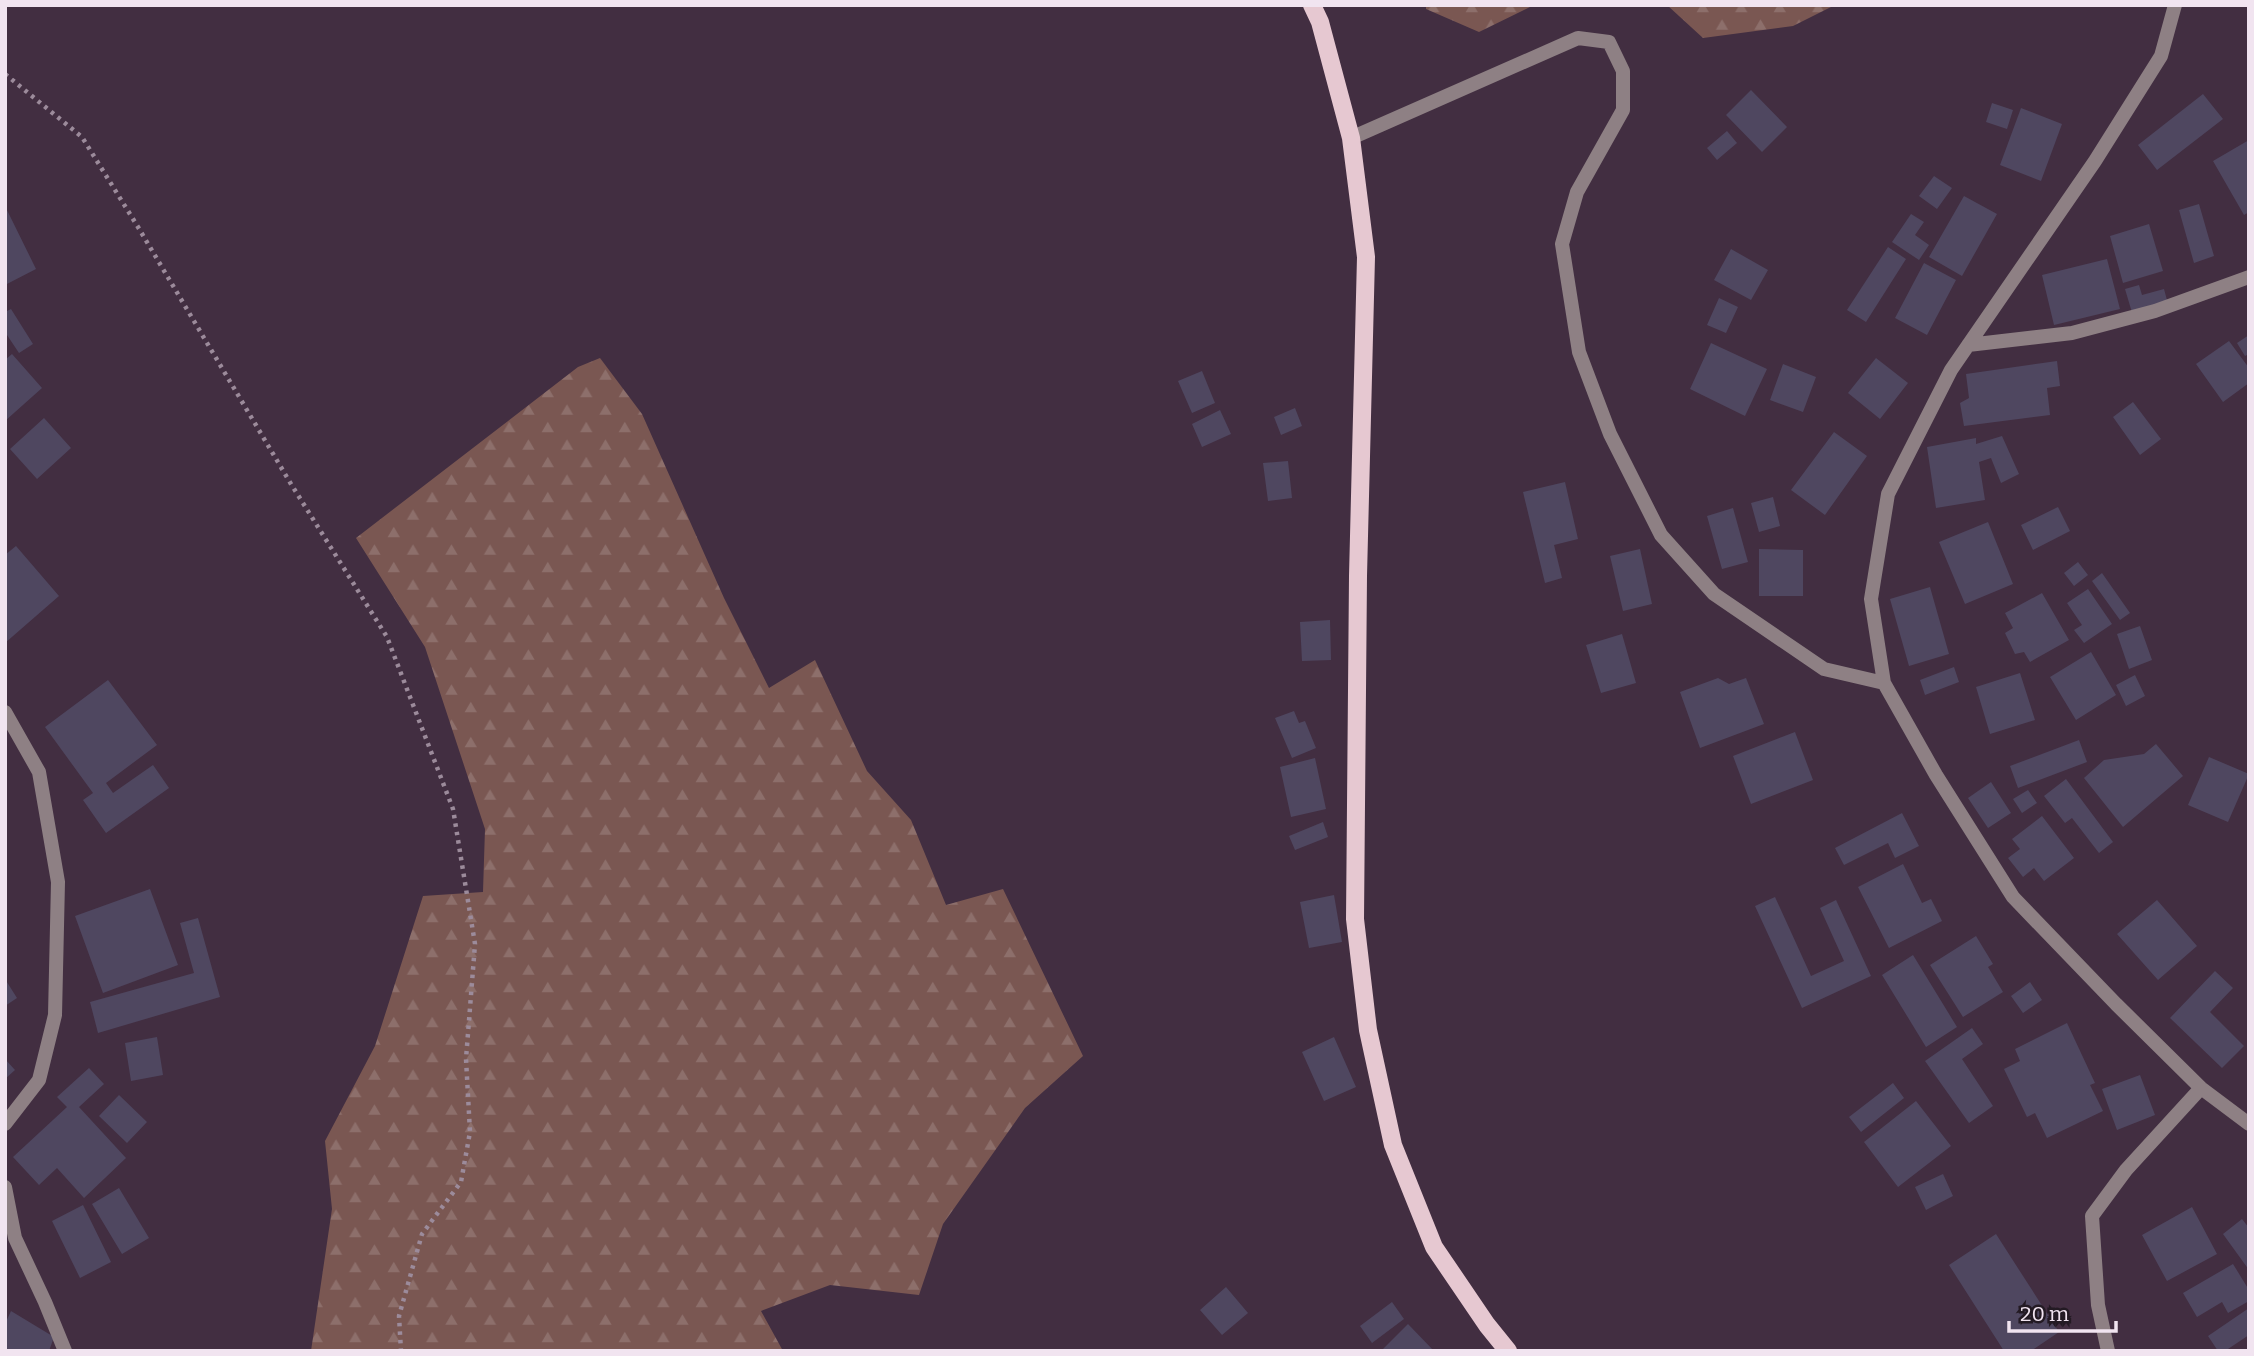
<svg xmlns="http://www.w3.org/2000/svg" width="2254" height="1356" font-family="Bitter,serif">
  <defs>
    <pattern id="forest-firs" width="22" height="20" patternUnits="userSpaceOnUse" patternTransform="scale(1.75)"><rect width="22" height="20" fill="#7a5752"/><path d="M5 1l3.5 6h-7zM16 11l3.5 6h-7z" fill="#8d6f6b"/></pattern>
  </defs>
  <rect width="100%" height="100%" fill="#422e41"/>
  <path fill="url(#forest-firs)" d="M1426,5H1534L1479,32L1426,9Z
    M1667,5H1835L1793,26L1703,38Z
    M600,358L642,414L724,598L769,688L815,660L867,771L911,820L946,905L1003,889L1083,1056L1025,1108L943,1224L919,1295L830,1285L761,1311L783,1351H311L332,1209L325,1141L375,1046L423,896L483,892L485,829L425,647L356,538L578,367Z"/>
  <path fill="#4f4760" d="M1751,90L1787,127L1762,152L1726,115Z
    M2203,94L2223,119L2157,170L2138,145Z
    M1992,103L2013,110L2007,129L1986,122Z
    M2021,108L2062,124L2041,181L2000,165Z
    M1727,131L1737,143L1717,160L1707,148Z
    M2249,140V212L2244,215L2213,161Z
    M1934,176L1952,188L1937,209L1919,196Z
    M1964,196L1997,214L1962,276L1929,257Z
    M2199,204L2214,256L2194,263L2179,210Z
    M5,206L36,269L5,285Z
    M1911,214L1924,222L1915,235L1929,245L1919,260L1892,242Z
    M2149,224L2163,271L2123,283L2110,236Z
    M1888,247L1906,259L1866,322L1847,310Z
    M1731,249L1768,270L1751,300L1714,280Z
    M2107,259L2120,309L2054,325L2042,275Z
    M1924,263L1956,280L1927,335L1895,318Z
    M2139,285L2142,295L2164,289L2168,304L2133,316L2125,289Z
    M1719,298L1738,307L1726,333L1707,325Z
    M11,309L33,344L19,353L5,332V312Z
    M2249,335V354L2245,356L2237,343Z
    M2229,341L2249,368V383L2223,402L2196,364Z
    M1711,343L1767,369L1745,416L1690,389Z
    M12,354L42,388L5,421V360Z
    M1876,358L1908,383L1880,419L1848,393Z
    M2057,361L2060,386L2047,388L2050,415L1964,426L1960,403L1969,398L1966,374Z
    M1783,364L1816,377L1803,412L1770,400Z
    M1202,371L1215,403L1192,413L1178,381Z
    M2133,402L2161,439L2140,455L2113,417Z
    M1295,408L1302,426L1281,435L1274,417Z
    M1220,410L1231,434L1202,447L1192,424Z
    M44,418L71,448L37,479L10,449Z
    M1834,432L1867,456L1825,515L1791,490Z
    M2002,436L2019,474L2001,483L1991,458L1979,462L1985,500L1936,508L1927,447L1976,438V444Z
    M1288,461L1292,498L1268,501L1263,463Z
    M1565,482L1578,539L1554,545L1562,578L1545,583L1523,492Z
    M1773,497L1780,526L1759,532L1751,503Z
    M2058,507L2070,531L2033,550L2021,525Z
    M1733,508L1748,562L1722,569L1707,516Z
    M1988,522L2013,584L1965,604L1939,542Z
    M16,546L59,596L5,643V555Z
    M1640,549L1652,604L1623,611L1610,556Z
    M1759,549L1803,550V596H1759Z
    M2078,562L2088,575L2074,586L2064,573Z
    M2102,573L2130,613L2120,620L2092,581Z
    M1930,587L1949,654L1909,666L1890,599Z
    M2088,589L2112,624L2084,643L2074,630L2082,625L2067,603Z
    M2042,593L2069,640L2030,662L2024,652L2015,654L2005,633L2013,628L2005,613Z
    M1330,620L1331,660L1302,661L1300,622Z
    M2140,626L2152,660L2129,669L2117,634Z
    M1622,634L1636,683L1601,693L1586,645Z
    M2091,652L2116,695L2076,720L2050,677Z
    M1954,667L1959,682L1925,695L1920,680Z
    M2020,673L2035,720L1990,734L1976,687Z
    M2135,675L2145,696L2126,706L2116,685Z
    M1718,678L1729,684L1746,678L1764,724L1700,748L1680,692Z
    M108,680L157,745L106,783L113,793L153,765L169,788L106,833L83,800L93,793L45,727Z
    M1294,711L1299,723L1305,721L1316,748L1292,758L1275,718Z
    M1795,732L1813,780L1751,804L1733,756Z
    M2079,740L2087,762L2018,788L2010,766Z
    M2156,744L2183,776L2123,827L2084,778L2104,760L2144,754Z
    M2209,757L2249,774L2228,822L2188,805Z
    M1315,758L1326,809L1291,817L1280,767Z
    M2066,779L2113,842L2099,853L2072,818L2065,823L2044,796Z
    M1991,782L2011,813L1988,828L1968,798Z
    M2028,790L2037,803L2022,813L2013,799Z
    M1902,813L1919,846L1895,858L1888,843L1844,865L1835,848Z
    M2042,816L2074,858L2044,881L2034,868L2023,877L2008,858L2020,849L2012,839Z
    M1323,822L1328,837L1295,850L1289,836Z
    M1903,864L1922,903L1931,899L1942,921L1889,948L1858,887Z
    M150,889L178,965L103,993L75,916Z
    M1334,895L1342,942L1309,948L1300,902Z
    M1775,897L1811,976L1844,961L1820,908L1836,900L1871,976L1802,1008L1755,906Z
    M2157,900L2197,946L2158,980L2117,934Z
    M198,918L220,997L98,1033L90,1002L194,973L180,923Z
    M1976,936L1993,964L1988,967L2003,992L1963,1017L1930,965Z
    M1913,955L1957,1027L1926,1047L1882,975Z
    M2215,971L2233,988L2210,1012L2244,1046L2222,1068L2170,1018Z
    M5,979L17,998L5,1006Z
    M2030,982L2042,1000L2023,1013L2011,996Z
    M2067,1023L2095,1083L2090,1085L2103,1111L2047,1138L2035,1113L2027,1117L2004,1069L2020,1061L2015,1049Z
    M1972,1028L1983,1044L1962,1059L1993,1106L1969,1123L1925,1061Z
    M157,1037L163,1075L131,1081L125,1043Z
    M1334,1037L1356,1087L1324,1101L1302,1052Z
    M5,1059L15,1070L5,1079Z
    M89,1068L104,1084L79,1107L126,1158L84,1198L57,1168L39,1185L13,1157L67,1107L57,1097Z
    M2140,1075L2155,1115L2117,1130L2102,1089Z
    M1893,1083L1904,1098L1861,1132L1849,1117Z
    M119,1095L147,1122L127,1143L99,1116Z
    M1916,1101L1951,1146L1898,1187L1864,1142Z
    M1943,1174L1953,1196L1926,1210L1915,1187Z
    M119,1188L149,1238L122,1254L92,1204Z
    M83,1205L111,1262L80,1278L52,1221Z
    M2192,1207L2217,1254L2167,1281L2142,1235Z
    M2242,1219L2249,1228V1270L2223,1234Z
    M1996,1234L2059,1332L2031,1351H2004L1949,1265Z
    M2233,1264L2249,1290V1301L2228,1313L2222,1302L2197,1317L2183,1293Z
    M1226,1287L1248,1313L1222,1335L1200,1310Z
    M1392,1302L1404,1319L1372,1343L1360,1326Z
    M2249,1308V1335L2225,1351H2218L2208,1336Z
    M11,1311L54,1337L49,1351H5V1324Z
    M1408,1324L1434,1351H1381Z"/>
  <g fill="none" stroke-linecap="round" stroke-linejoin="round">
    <path stroke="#9c8b9b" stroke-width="4.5" stroke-dasharray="3.5 5" stroke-linecap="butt" d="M5,74L82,137L138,227L291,484L387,637L453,809L475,944L466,1059L470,1132L461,1182L422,1234L399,1316L401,1351"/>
    <path stroke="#8e8084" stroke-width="14" d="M2175,5L2161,56L2095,161L1951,370L1888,494L1871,599L1884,683L1936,775L2013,897L2116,1004L2201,1088L2249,1124
      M1351,138L1578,38L1609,42L1623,71V110L1577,192L1562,244L1579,352L1610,434L1661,535L1714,594L1824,669L1884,683
      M1968,345L2072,333L2155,311L2249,277
      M5,712L39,772L58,882L55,1015L39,1080L5,1124
      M5,1187L15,1238L45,1302L65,1351
      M2108,1351L2098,1305L2092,1216L2126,1170L2201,1088"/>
    <path stroke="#e6c8d1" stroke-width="18" d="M1312,5L1320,22L1351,138L1366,257L1358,576L1355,919L1368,1030L1393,1145L1434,1247L1487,1325L1508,1351"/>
  </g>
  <rect width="2254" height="1356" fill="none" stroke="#f1e4f0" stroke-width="14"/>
  <path d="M2009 1321v10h107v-10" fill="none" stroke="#f1e4f0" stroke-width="3.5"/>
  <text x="2020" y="1321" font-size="21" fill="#f1e4f0" stroke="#231a23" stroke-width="5" paint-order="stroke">20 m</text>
</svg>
